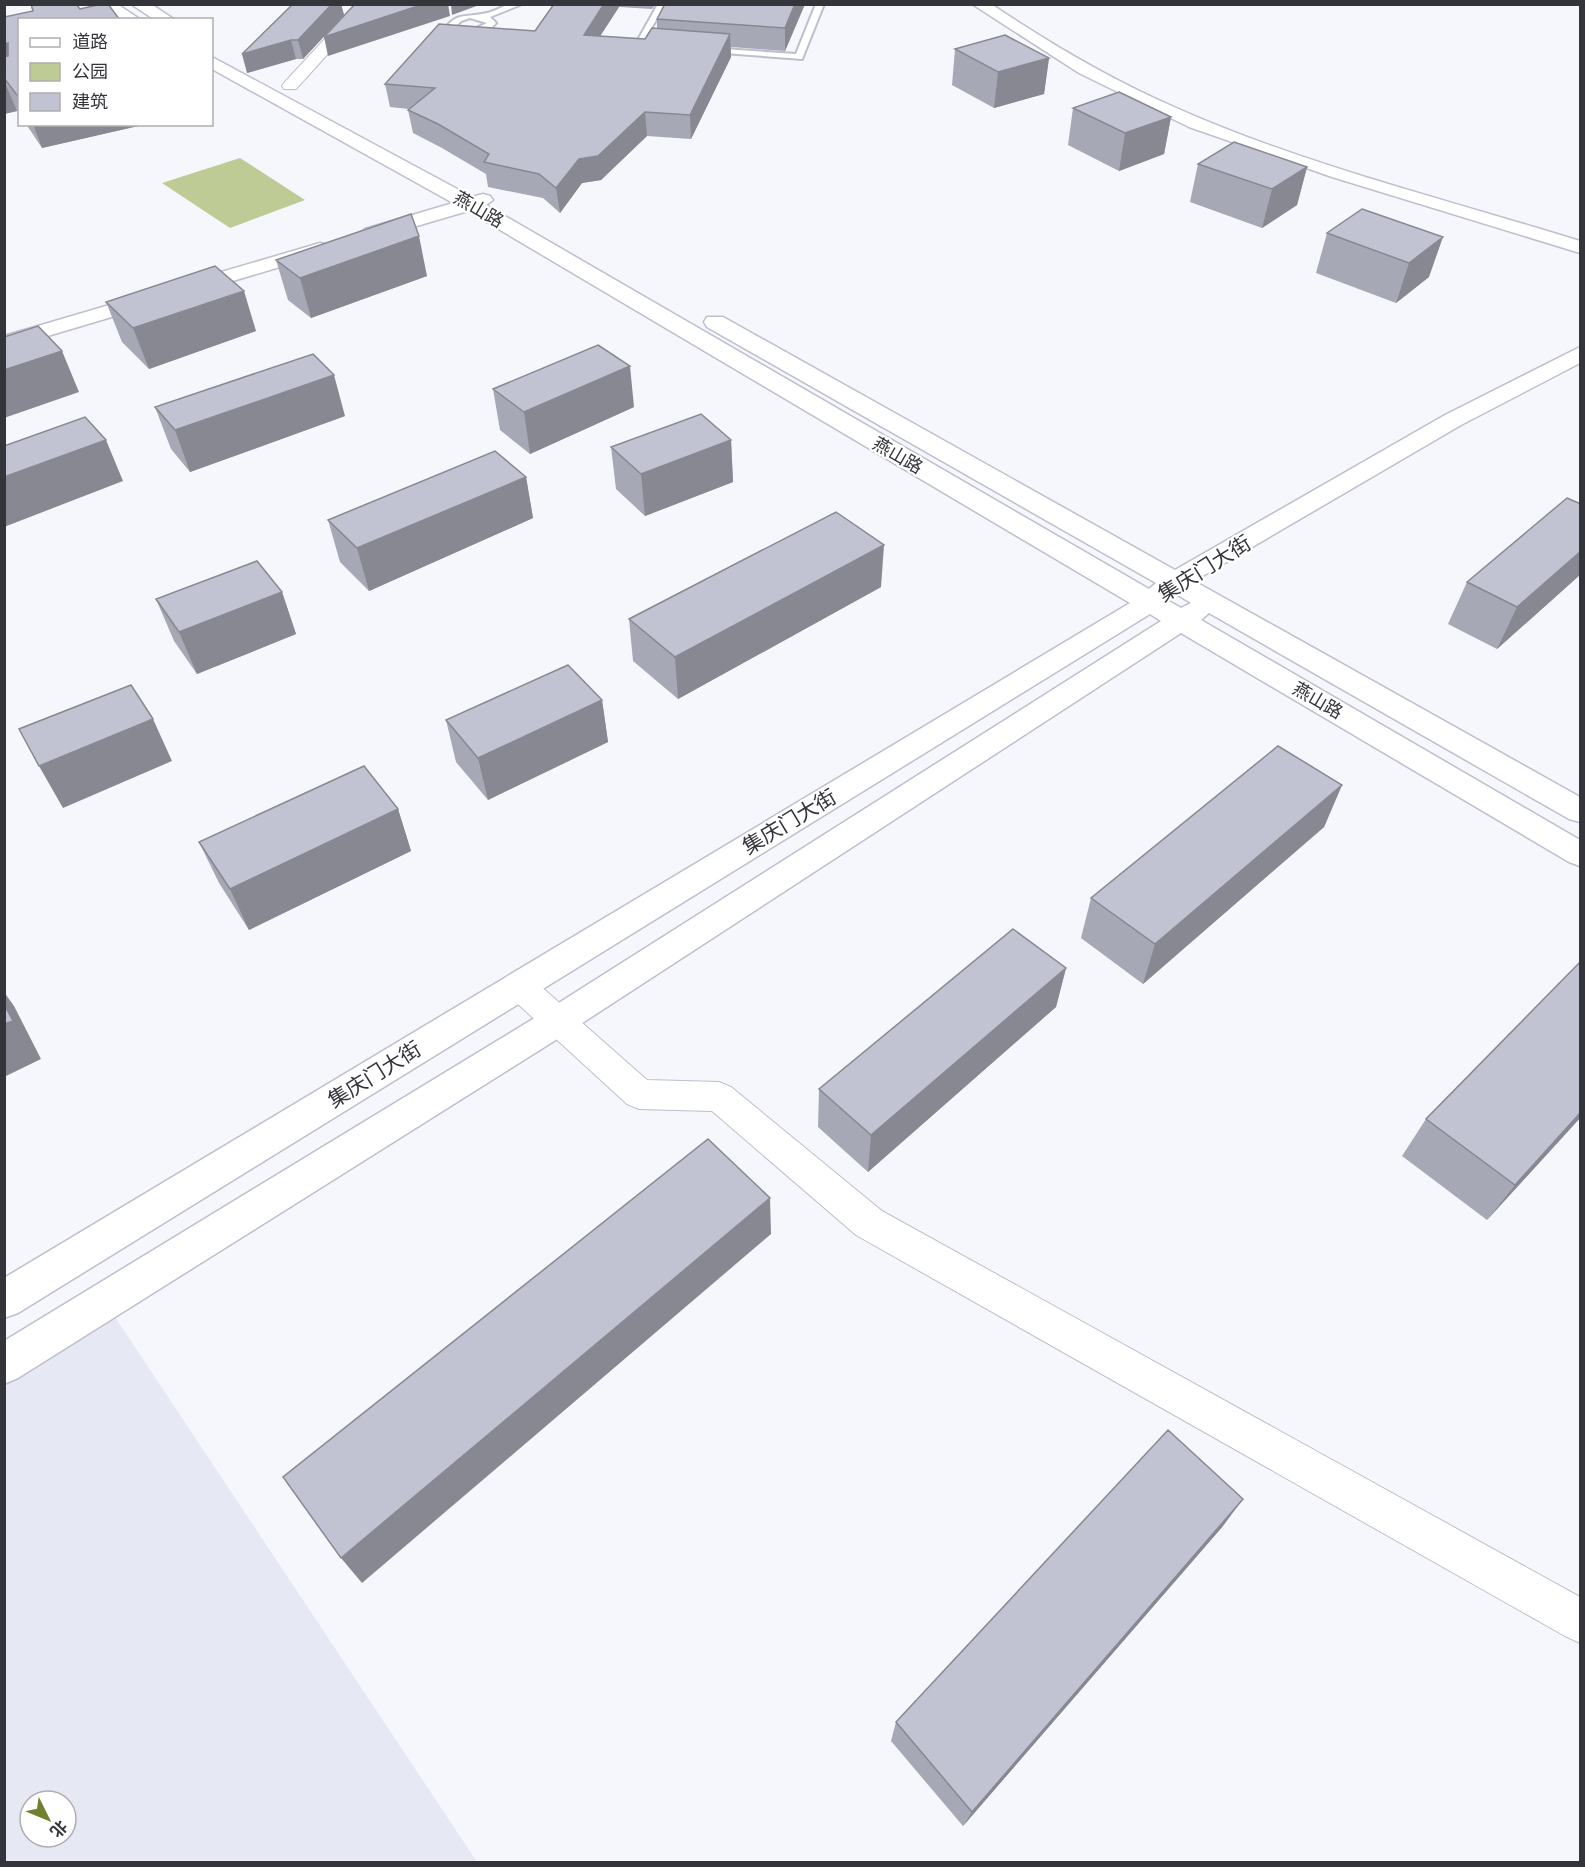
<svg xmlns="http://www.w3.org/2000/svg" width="1585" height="1867" font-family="Quicksand,'Noto Sans SC',sans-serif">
  <rect width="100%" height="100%" fill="#f6f6fd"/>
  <path fill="#e6e8f4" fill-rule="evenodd" d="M105,1302L477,1862H5V1364ZM30,1801H66V1837H30Z"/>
  <path fill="#becb95" d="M240,158L305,200L230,228L162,183Z"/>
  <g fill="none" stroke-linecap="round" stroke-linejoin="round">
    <defs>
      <path id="lane" d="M509,4H522L490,17L496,23C484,37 461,39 447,26C458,13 467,17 482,14C491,13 500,8 509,4ZM470,18L487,23L472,30L456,26L461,21Z
        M658,4H666L642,43L655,46L651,48L634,47Z
        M816,4H824L802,59L710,52L706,50L710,48L796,54Z"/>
      <path id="street" d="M357,4H373L296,89H284L282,86L284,83Z
        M518,972L529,976L647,1080L719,1082L731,1087L882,1211L1580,1597V1643L1565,1636L856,1235L712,1111L639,1109L627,1104L507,994L502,985L507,976Z"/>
      <path id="secondary" d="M97,4H117L141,20H121Z
        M131,4H151L175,20H155Z
        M972,4H991C1049,43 1110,79 1174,107C1304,165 1445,199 1580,241V253L1332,177L1189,127L1079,73Z
        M212,57L472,197L483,194L490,196L493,200L486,205L1149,589L1156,583L707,327L704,322L707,317H723L1175,570L1445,415L1580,347V363L1461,425L1194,581L1580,797V822L1569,819L1209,613L1201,620L1580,840V866L1569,862L1181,633L570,1031L18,1378L4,1384V1341L546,1011L1161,621L1150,614L18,1313L4,1318V1278L1130,603L468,211L379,237H365L362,233L365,229L453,203L212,69ZM1176,594L1191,603L1181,608L1169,601Z
        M320,243L327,245L330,249L327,253L4,349V336Z"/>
    </defs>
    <use href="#lane" stroke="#bebfce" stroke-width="4"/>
    <use href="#street" stroke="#bebfce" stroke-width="2"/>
    <use href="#secondary" stroke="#bebfce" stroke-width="3"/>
    <use href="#lane" fill="#fff" fill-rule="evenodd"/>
    <use href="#street" fill="#fff" fill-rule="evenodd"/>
    <use href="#secondary" fill="#fff" fill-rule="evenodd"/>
  </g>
  <path fill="#a7a8b5" d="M293,4H341L344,15L303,59H296L247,73Z
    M554,4H656L652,9L619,7L600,36L645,39L657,28V19L664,4H805L785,51L731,47V57L691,139L647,136L601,180L582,183L560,213L543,198L488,187L486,174L442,148L413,133L408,110L409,109L390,107L385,84L535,31Z
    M80,9L20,20V116L17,111L4,114V17Z
    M955,49L1049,58L1044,94L994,108L952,85Z
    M1073,108L1171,117L1164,154L1119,171L1068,145Z
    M26,124H147L42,148Z
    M1198,164L1307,167L1297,205L1262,228L1190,202Z
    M1362,209L1429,277L1396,303L1316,273L1327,233Z
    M276,260L427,276L311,318L288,300Z
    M106,302L256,331L149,369L122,342Z
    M493,389L634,407L530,454L500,430Z
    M155,407L345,416L190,472L171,449Z
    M731,440L733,482L645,516L616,489L611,447Z
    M526,477L533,518L369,591L340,562L328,520Z
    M1581,504V574L1497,649L1448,624L1467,582Z
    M881,587L678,699L633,661L629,619Z
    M282,592L296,634L197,674L174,641L156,599Z
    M602,700L608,742L488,800L456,762L446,720Z
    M1342,785L1324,827L1143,984L1081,938L1091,898Z
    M398,809L411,851L249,930L219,883L199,842Z
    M1581,961V1117L1487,1220L1402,1156L1426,1119Z
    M1066,968L1056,1007L868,1172L818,1127L819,1089Z
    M1223,1526L963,1826L891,1741L896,1722Z"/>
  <path fill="#888893" d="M332,4H341L344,15L303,59L298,40Z
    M424,4H448L450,16L328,56L324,37Z
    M451,4H482L452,15Z
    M604,4H618L619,7L586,58L584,35Z
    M795,4H805L785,51V28Z
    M730,34L731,57L691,139L690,115Z
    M291,40L296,59L247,73L242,54Z
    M8,43L20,74L4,78V44Z
    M1049,58L1044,94L994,108L998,72Z
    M4,81L17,111L4,114Z
    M645,112L647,136L601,180L582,183L560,213L556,188L579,159Z
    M1171,117L1164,154L1119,171L1125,133Z
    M33,124H147L42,148Z
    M1307,167L1297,205L1262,228L1272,189Z
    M419,236L427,276L311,318L300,278Z
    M1443,237L1429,277L1396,303L1409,263Z
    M244,291L256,331L149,369L133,328Z
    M62,351L79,392L4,418V370Z
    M630,366L634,407L530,454L524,412Z
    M334,375L345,416L190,472L175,430Z
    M106,440L123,481L4,527V477Z
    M731,440L733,482L645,516L641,474Z
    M526,477L533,518L369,591L357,548Z
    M884,545L881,587L678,699L675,657Z
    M1581,551V574L1497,649L1517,607Z
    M282,592L296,634L197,674L179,632Z
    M602,700L608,742L488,800L478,758Z
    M153,719L172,761L63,808L39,766Z
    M1342,785L1324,827L1143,984L1155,944Z
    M398,809L411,851L249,930L230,889Z
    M1066,968L1056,1007L868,1172L871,1135Z
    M4,992L14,1006L41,1059L4,1077Z
    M1581,1112V1117L1487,1220L1515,1185Z
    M770,1198L771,1234L362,1583L341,1558Z
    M1243,1499L1223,1526L963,1826L972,1812Z"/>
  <path fill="#c2c3d2" stroke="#888893" stroke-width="1.5" d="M31,4H76L80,9L102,4H108L120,20H20V99L4,78V57L8,56V43L4,44V17L33,11Z
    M293,4H332L298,40H291L242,54Z
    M355,4H424L324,37Z
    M554,4H604L584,35L645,39L652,28L730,34L690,115L645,112L598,156L579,159L556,188L539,174L484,162L489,154L438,124L408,110L435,88L385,84L439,24L535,31Z
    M665,4H795L785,28L657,19Z
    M1005,35L1049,58L998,72L955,49Z
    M1119,92L1171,117L1125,133L1073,108Z
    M1234,142L1307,167L1272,189L1198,164Z
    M1362,209L1443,237L1409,263L1327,233Z
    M411,214L419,236L300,278L276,260Z
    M215,266L244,291L133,328L106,302Z
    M38,326L62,351L4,370V337Z
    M598,345L630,366L524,412L493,389Z
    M313,354L334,375L175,430L155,407Z
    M701,414L731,440L641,474L611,447Z
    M85,417L106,440L4,477V446Z
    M495,451L526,477L357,548L328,520Z
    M1567,498L1581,504V551L1517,607L1467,582Z
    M836,512L884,545L675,657L629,619Z
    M257,561L282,592L179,632L156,599Z
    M568,665L602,700L478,758L446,720Z
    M131,685L153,719L39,766L19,729Z
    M1278,746L1342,785L1155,944L1091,898Z
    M364,766L398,809L230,889L199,842Z
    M1013,929L1066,968L871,1135L819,1089Z
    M1581,961V1112L1515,1185L1426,1119Z
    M4,1004L13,1021L4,1024Z
    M708,1139L770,1198L341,1558L283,1477Z
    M1168,1430L1243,1499L972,1812L896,1722Z"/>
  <g text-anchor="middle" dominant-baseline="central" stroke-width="4.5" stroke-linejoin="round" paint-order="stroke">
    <g font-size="18" fill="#34353b" stroke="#fff">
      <text transform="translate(479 209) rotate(30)">燕山路</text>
      <text transform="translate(898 455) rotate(30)">燕山路</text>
      <text transform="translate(1318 700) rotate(30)">燕山路</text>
    </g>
    <g font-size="21" fill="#34353b" stroke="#fff">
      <text transform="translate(1204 568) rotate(-32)">集庆门大街</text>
      <text transform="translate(789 821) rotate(-31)">集庆门大街</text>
      <text transform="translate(374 1074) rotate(-32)">集庆门大街</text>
    </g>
  </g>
  <rect width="1585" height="1867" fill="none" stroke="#34353b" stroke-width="12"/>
  <rect x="18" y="18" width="195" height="108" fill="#ffffff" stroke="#aeaeb1" stroke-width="1.5"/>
  <rect x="30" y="38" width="30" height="9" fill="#ffffff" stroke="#aeaeb1" stroke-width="1.5"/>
  <text x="72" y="48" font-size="18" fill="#34353b">道路</text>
  <rect x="30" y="63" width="30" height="18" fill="#becb95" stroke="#aeaeb1" stroke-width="1.5"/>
  <text x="72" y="78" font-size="18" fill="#34353b">公园</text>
  <rect x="30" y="93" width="30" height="18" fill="#c2c3d2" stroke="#aeaeb1" stroke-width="1.5"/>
  <text x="72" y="108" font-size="18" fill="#34353b">建筑</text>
  <g transform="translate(48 1819) rotate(133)"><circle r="28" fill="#ffffff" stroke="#aeaeb1" stroke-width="1.5"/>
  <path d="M0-4.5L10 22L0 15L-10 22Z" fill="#71802e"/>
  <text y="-9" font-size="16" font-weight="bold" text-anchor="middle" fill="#34353b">北</text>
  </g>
</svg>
